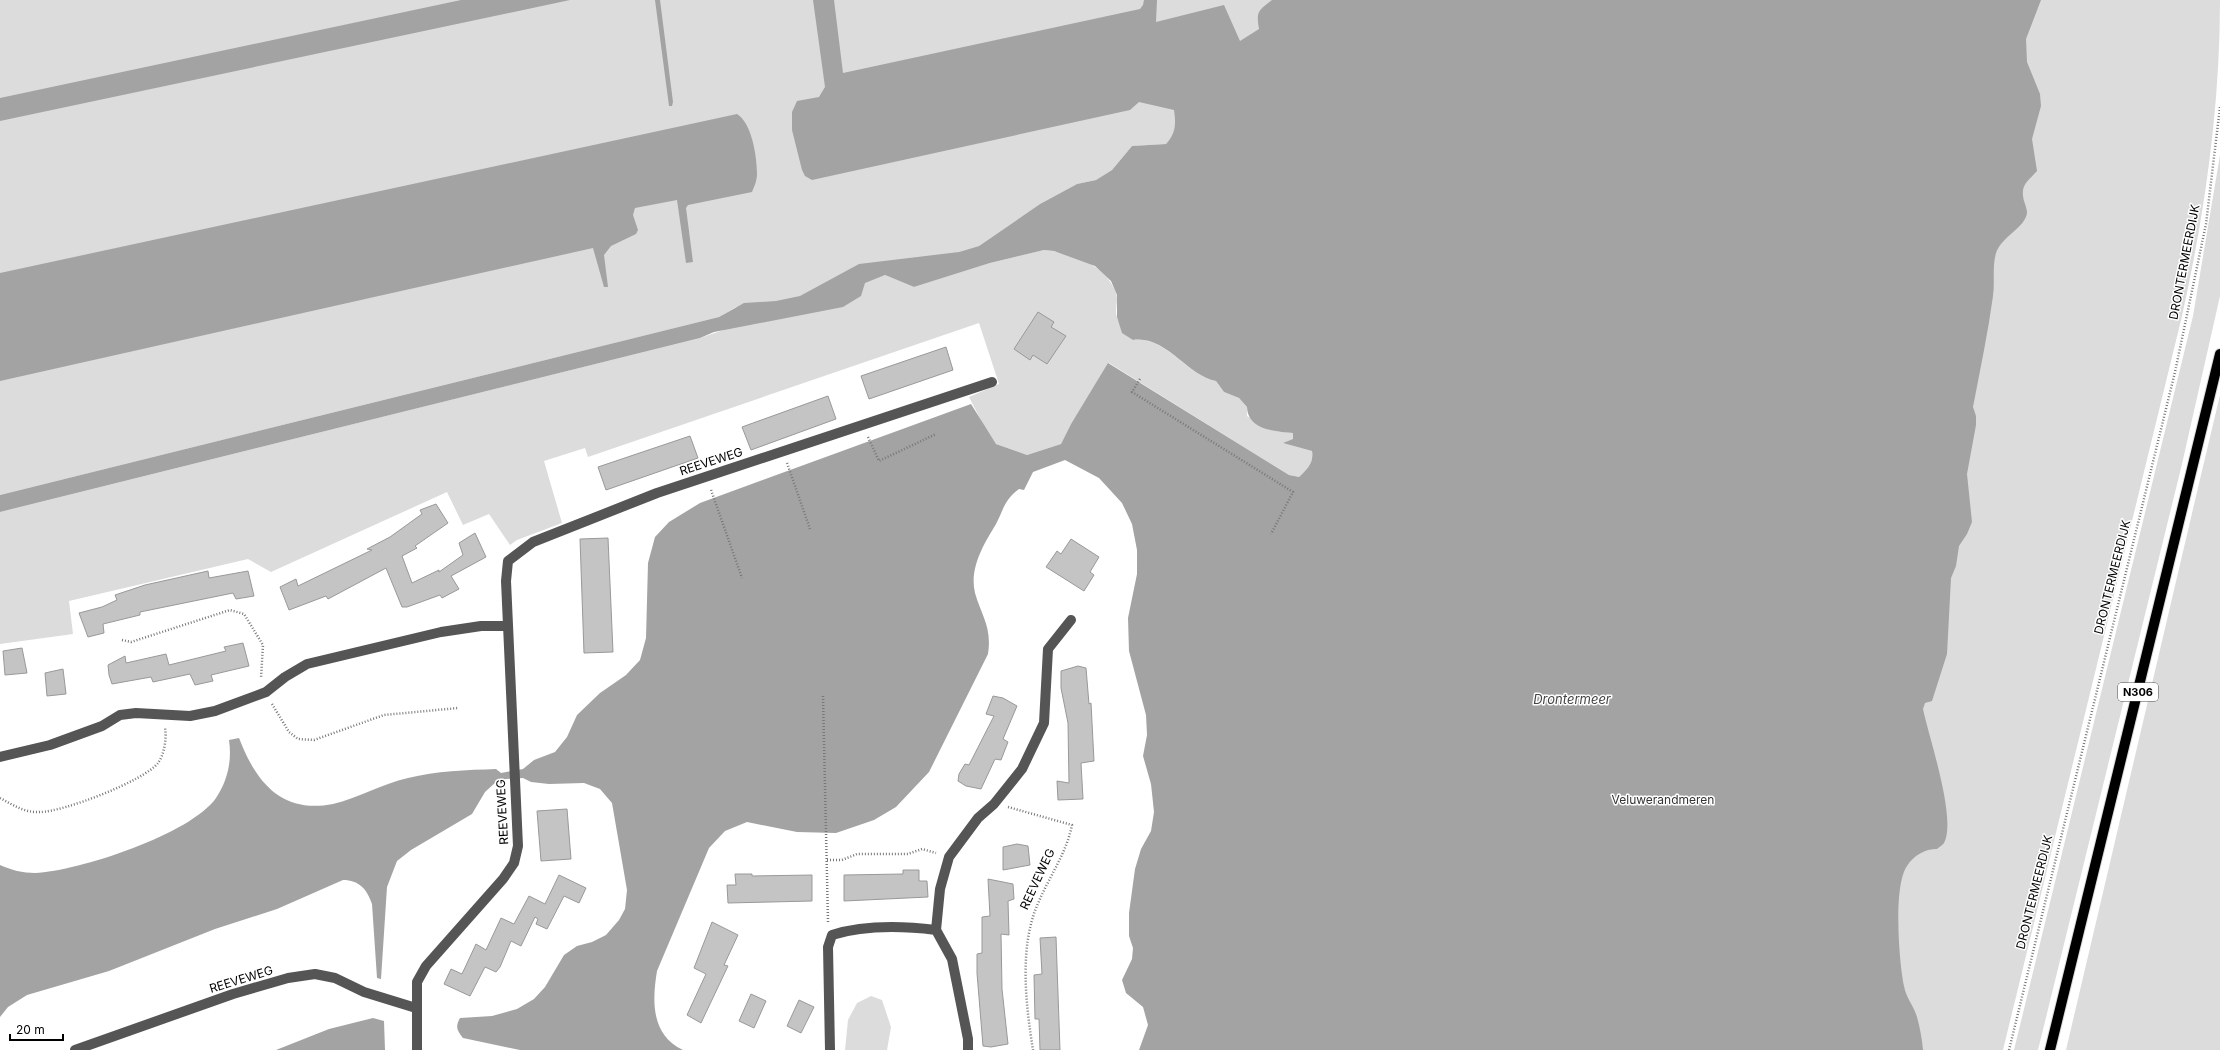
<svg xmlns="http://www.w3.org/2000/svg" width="2220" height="1050" font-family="Inter,sans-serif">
  <rect width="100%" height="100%" fill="#fff"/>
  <path fill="#dcdcdc" d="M0,0H2220C2220,106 2205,213 2182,316L2003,1050H1239L1456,648L1174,135L1166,144L1132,146L1112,170L1096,180L1077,184L1040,204L979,246L815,296L736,307L719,317L0,495Z
    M2220,155V296L2182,464L2038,1050H2014L2193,316Z
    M1044,250C1072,252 1106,265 1116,293C1119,301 1114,310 1117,317C1119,325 1128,334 1133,340C1165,335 1187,376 1216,381L1224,392L1239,398L1247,407V416L1276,431L1293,433L1294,439L1284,443L1312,451C1314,463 1307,469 1299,477L1289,475L1109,363L1071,424L1061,444L1027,455L996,444L985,428L969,397L999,384L979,323L588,457L585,448L544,461L562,523L517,540L510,545L489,514L463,525L447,492L271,572L248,559L69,601L73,634L0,644V512L700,338L885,275L914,287L990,263Z
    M2220,395V1050H2066L2201,475Z
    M871,996L882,1000L891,1027L887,1050H845L848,1020L857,1003Z"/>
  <path fill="#a3a3a3" d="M461,0H570L0,121V98Z
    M655,0H660L673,102L672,106H669Z
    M813,0H834L843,73L1140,9L1143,5L1144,0H1157L1156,22L1224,5L1240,41L1259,29C1256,11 1258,11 1272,0H2041L2026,39L2027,62L2040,94L2041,106L2032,139L2037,171C2027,182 2020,185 2024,201C2025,204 2027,209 2027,213C2025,228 2002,236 1996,253C1992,267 1995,282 1993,296C1988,333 1980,370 1973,407L1976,416V425L1967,474L1972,522L1967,534L1959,546L1956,566L1951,578L1947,654L1932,701L1925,703L1923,709C1929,738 1957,819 1944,843C1943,845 1939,847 1937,849C1925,849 1914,855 1907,866C1893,886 1899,962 1904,986C1906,998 1914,1006 1917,1017C1920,1028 1922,1039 1923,1050H1139L1148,1025L1143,1007L1126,993L1122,980L1132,959L1133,948L1129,936V913L1135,869L1141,849L1151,831L1154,812L1151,784L1143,756L1147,735L1146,715L1129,651L1128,618L1137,574V550L1132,524L1122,503L1099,478L1065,460L1033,472L1024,490L1019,489C1004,500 1004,509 996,524C984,544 969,568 975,593C982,617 992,627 988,654L929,772L896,807L874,820L836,833L797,832L747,822L725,831L709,848L657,971C652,1001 651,1035 683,1050H520L463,1038C457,1030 455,1027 460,1018L492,1016L517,1009L534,999L545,987L564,955L577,946L592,942L606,935L619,920L625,909L627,890L612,803L600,789L584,783L549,784L531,782L523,778L506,779L496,782L485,792L472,814L411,850L397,861L387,887L381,979L377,978L372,904C367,889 359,880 343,880L277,909L215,929L109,971L27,995L8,1007L0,1017V865C11,870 23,873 35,873C79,871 191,834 216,798C228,780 232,760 229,740L239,738C256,782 281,814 333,804C358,798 382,784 408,778C436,771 467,770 496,769L501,773L523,769L534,760L555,752L567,737L577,715L600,693L626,675L640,660L646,638L648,563L655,537L669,522L700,503L971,404L996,444L1027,455L1061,444L1071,424L1108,363L1289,475L1299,477C1307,469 1314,463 1312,451L1283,443L1293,439V433C1274,431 1248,430 1247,407L1239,398L1224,392L1216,381C1187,376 1166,335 1133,340L1122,333L1117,317V295L1111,281L1095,266L1054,251L1044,250L990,263L914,287L885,275L865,283L861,296L843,307L714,332L700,338L0,512V495L719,317L744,303L776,301L800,296L859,264L959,252L979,246L1040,204L1077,184L1096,180L1112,170L1132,146L1166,144C1176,133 1176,124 1174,110L1139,102L1130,110L812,180L805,176L802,170L792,130V112L797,101L819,97L825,87Z
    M737,114C752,123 757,157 757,174C757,181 754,187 752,192L688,205L686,208L693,262L686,263L677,200L635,208L633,215L638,230L636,234L611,246L604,255L608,287H604L593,248L0,381V273Z
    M373,1018L384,1021L385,1050H276L329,1029Z"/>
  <path fill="#c4c4c4" stroke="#999" d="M1038,312L1054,322L1051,327L1066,336L1047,364L1033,355L1030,360L1014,349Z
    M946,347L953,370L869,399L861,376Z
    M828,396L836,419L751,450L742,427Z
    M690,436L698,458L606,490L598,467Z
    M436,504L448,523L415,546L417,548L402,556L412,583L439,570V572L463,555L459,543L475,533L486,557L451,576L459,589L442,598L440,595L407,607H402L386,568L328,599L326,596L289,610L280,587L296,579L298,586L372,550L367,549L390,537L422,514L420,510Z
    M608,538L613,652L584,653L580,539Z
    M1071,539L1099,557L1090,572L1094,575L1084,591L1046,567L1057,551L1061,554Z
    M208,571L209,578L248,571L254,596L236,599L233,593L140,612V615L103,624L104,633L88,637L79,613L102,607L117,600L115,595L145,585Z
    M243,643L249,666L211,675L213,681L195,685L190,674L153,682L151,677L112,684L109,675L108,665L125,656L126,663L166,654L169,665L226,651L224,647Z
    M22,648L27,673L5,675L3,651Z
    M1078,666L1086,668L1089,704L1091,703L1094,761L1081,763L1083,799L1058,800L1057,781L1069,783L1068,723L1061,688V671Z
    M63,669L66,694L47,696L45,673Z
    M993,696L1003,698L1017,706L1003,739L1008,742L1001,760L995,759L981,789L966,786L958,781L959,774L965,764L969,765L994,716L986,714Z
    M567,809L571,859L541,861L537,811Z
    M1017,844L1028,846L1030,865L1003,870V847Z
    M903,870H919V881H927L928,897L844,901V875L903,874Z
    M735,874H752V876L812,875V901L728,903L727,885H736Z
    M559,875L586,888L579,903L564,896L547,929L536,924L538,919L535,917L521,946L511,941L500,967L496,972L485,967L470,996L444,984L451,969L462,974L476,944L486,950L501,918L514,924L529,896L545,904Z
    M988,879L1013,884L1014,899L1008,901L1009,935L1001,934L1002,989L1008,1044L991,1047L983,1046L977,973V954L982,953V917L990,916Z
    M712,922L738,935L724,965L728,966L701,1023L687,1015L706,974L694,968Z
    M1056,937L1060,1050H1040L1039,1019H1035L1034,975L1042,974L1040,938Z
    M751,994L766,1001L754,1028L739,1021Z
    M799,1000L814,1007L801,1033L787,1026Z"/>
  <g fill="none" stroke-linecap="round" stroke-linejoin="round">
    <defs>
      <path id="major" d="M2050,1050L2220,354"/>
    </defs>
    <use href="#major" stroke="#dbdbdb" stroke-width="12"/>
    <path stroke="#777" stroke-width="2.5" stroke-dasharray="1 2" stroke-linecap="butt" d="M1140,379L1132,392L1293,492L1271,534
      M868,437L879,461L936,434
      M787,463L810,529
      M711,490L742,578
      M122,640L131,642L230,610L244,614L263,645L261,678
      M823,696L828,922
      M272,704L289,732L298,739L314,740L384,715L458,708
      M0,798C13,805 25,813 40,812C63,812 144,781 158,763C164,755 167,738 165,728
      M1008,807L1072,825C1066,855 1048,878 1037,906C1019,948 1026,1006 1033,1050
      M827,860H842L857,854H908L922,849L936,853
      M2009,1050L2175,372L2206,224L2220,107"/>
    <path stroke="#555" stroke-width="10" d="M0,757L50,745L102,726L120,715L136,713L190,716L215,711L266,692L285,677L307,664L441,632L481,626H507
      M75,1050L233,994L288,978L315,974L335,978L364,992L416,1008
      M417,1050V982L426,966L503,879L514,863L518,846L506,581L508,561L533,542L657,493L992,382
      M830,1050L828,947L832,935C864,925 903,926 936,930
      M968,1050V1039L952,959L936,930L940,889L949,857L978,818L994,804L1022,769L1044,723L1048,649L1071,620"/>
    <use href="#major" stroke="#000" stroke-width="10"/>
  </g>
  <g text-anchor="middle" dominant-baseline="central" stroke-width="3" stroke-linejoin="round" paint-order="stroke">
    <rect fill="#fff" stroke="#4c4c4c" stroke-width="1" x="2118" y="683" width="40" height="18" rx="3"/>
    <g font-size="11" font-weight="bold" fill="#000">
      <text x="2138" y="692">N306</text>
    </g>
    <g font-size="12" fill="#000" stroke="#fff">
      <text transform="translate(2184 262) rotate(-79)">DRONTERMEERDIJK</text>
      <text transform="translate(711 461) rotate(-18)">REEVEWEG</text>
      <text transform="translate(2112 577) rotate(-76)">DRONTERMEERDIJK</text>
      <text transform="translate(502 812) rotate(-93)">REEVEWEG</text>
      <text transform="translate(1037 879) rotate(-65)">REEVEWEG</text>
      <text transform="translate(2034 892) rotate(-76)">DRONTERMEERDIJK</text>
      <text transform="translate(241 979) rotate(-17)">REEVEWEG</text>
    </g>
    <g font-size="12" fill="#333" stroke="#fff">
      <text x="1663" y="799">Veluwerandmeren</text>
    </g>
    <g font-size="13" font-style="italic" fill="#444" stroke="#fff">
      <text x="1572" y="699">Drontermeer</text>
    </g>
  </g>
  <path d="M10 1034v6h53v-6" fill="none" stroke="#000000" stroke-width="2"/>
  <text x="16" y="1034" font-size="12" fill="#000000" stroke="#ffffff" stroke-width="3" paint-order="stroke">20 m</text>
</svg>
